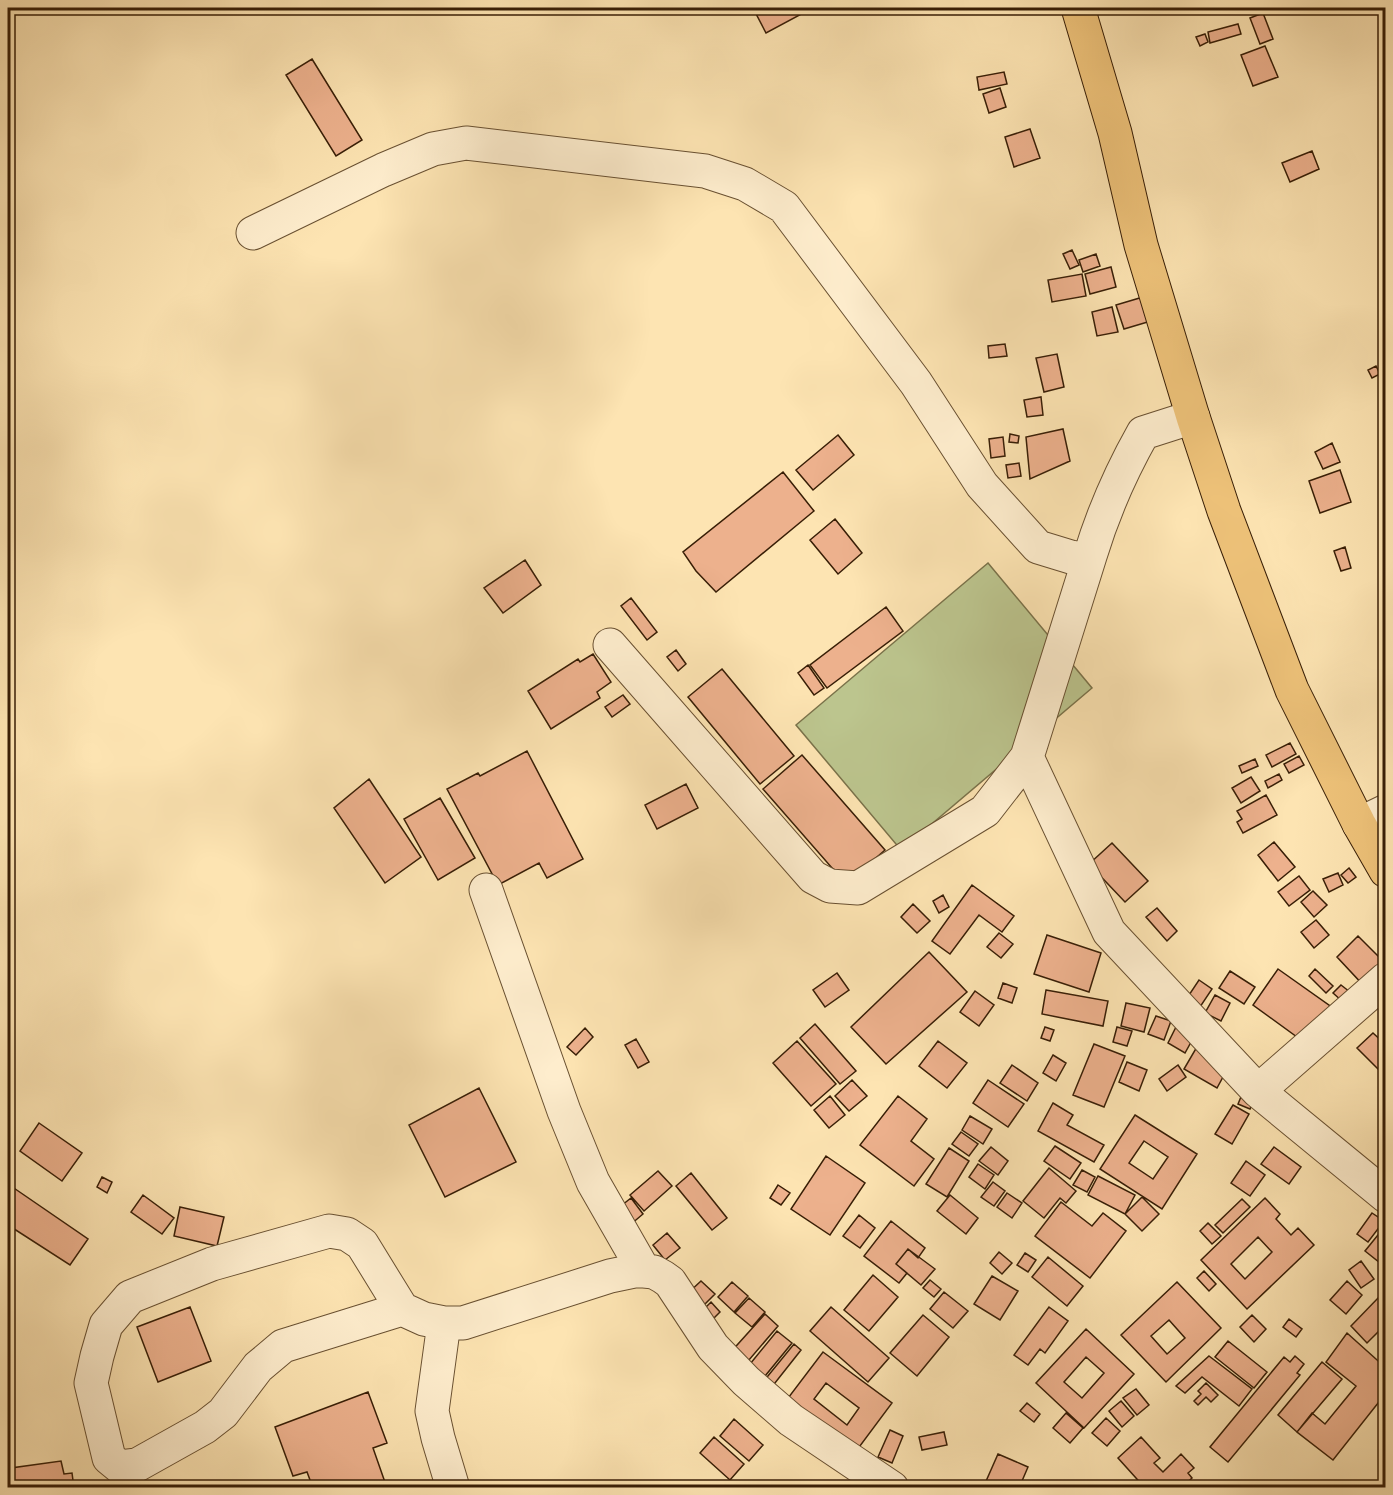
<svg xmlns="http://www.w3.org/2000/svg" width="1393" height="1495" font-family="'IM FELL English',serif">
  <rect width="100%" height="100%" fill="#fde4b2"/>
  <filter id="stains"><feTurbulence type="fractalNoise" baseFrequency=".00333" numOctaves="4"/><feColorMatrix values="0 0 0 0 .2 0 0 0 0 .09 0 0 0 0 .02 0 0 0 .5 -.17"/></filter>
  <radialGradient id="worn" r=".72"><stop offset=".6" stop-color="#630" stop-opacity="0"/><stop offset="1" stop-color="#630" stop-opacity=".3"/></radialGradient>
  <path fill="#bcc58e" stroke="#7a724a" stroke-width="1.5" d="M988,563L1092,688L901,850L796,725Z"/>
  <path fill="#edb18d" stroke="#381e06" stroke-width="1.5" fill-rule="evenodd" d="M753,8H808L809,10L766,33Z
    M1263,13L1273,39L1260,44L1250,18Z
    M1238,24L1241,34L1210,43L1208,32Z
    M1205,34L1208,42L1200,46L1196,37Z
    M1265,46L1278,77L1253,86L1241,55Z
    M312,59L362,140L336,156L286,75Z
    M1004,72L1007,84L979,90L977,77Z
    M1000,88L1006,107L989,113L983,94Z
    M1030,129L1040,158L1014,167L1005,137Z
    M1312,151L1319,169L1290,182L1282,163Z
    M1072,250L1079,265L1070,269L1063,254Z
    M1096,254L1100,266L1083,272L1079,260Z
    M1111,267L1116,287L1090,294L1085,274Z
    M1082,274L1086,296L1052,302L1048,280Z
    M1143,297L1151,321L1124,329L1116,305Z
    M1112,307L1118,332L1097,336L1092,312Z
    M1005,344L1007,356L989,358L988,346Z
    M1057,354L1064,387L1044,392L1036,358Z
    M1376,366L1380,374L1372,378L1368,370Z
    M1041,397L1043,415L1027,417L1024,400Z
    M1063,429L1070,461L1030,479L1026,437Z
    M1010,434L1019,436L1018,443L1009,442Z
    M838,435L854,455L813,490L796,470Z
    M1003,437L1005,456L991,458L989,439Z
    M1332,443L1340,462L1323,469L1315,452Z
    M1019,463L1021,476L1008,478L1006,465Z
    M1340,470L1351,502L1320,513L1309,481Z
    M783,472L814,511L716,592L696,571L683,552Z
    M835,519L862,553L838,574L810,540Z
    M1345,547L1351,568L1341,571L1334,551Z
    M525,560L541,585L503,613L484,588Z
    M631,598L657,632L647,640L621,606Z
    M886,607L903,631L827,688L810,665Z
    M676,650L686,664L678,671L667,657Z
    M593,654L611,682L597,692L600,698L551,729L528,691L578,659L580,662Z
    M808,665L824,688L814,695L798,673Z
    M722,669L794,756L760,784L688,697Z
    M623,695L630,704L612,717L605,707Z
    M1290,743L1296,754L1272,767L1266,755Z
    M527,751L583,859L547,878L539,863L498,885L447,789L478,773L480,776Z
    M802,755L885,850L846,884L763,789Z
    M1299,756L1304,765L1289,773L1284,764Z
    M1255,759L1258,766L1242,773L1239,766Z
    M1279,774L1282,780L1268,788L1265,781Z
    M1251,777L1260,791L1241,803L1232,788Z
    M369,779L421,857L385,883L334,808Z
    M686,784L698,808L657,829L645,805Z
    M1266,795L1277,815L1243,833L1237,822L1242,819L1237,811Z
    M440,798L475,858L438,880L404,819Z
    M1274,842L1295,867L1278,881L1258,855Z
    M1112,843L1148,881L1125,902L1089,864Z
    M1349,868L1356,877L1348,883L1341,875Z
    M1338,873L1343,885L1329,892L1323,879Z
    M1299,876L1310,890L1289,906L1278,892Z
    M972,885L1014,916L1002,932L979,915L950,954L932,941Z
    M1313,891L1327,905L1314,917L1301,902Z
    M943,895L949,907L939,913L933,901Z
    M913,904L930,921L917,933L901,917Z
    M1157,908L1177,931L1167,941L1146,917Z
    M1316,920L1329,935L1314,948L1301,932Z
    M999,933L1013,944L1001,958L987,947Z
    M1047,935L1101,953L1089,992L1034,974Z
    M1358,936L1386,964L1366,988L1337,957Z
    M929,952L967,992L886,1064L851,1027Z
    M1278,969L1333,1008L1308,1045L1253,1005Z
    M1315,969L1333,986L1326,993L1309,976Z
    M1230,971L1255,987L1244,1004L1219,988Z
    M837,973L849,990L825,1007L813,990Z
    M1199,980L1212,989L1198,1010L1185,1001Z
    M1003,983L1017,988L1012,1003L998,998Z
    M1341,985L1350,992L1342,1001L1333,993Z
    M1046,990L1108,1001L1103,1026L1042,1014Z
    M975,991L994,1005L979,1026L960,1012Z
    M1215,995L1230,1003L1221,1021L1205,1013Z
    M1126,1003L1150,1008L1144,1032L1121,1026Z
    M1156,1016L1171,1021L1164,1040L1148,1034Z
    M1178,1023L1196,1033L1185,1053L1168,1043Z
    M815,1024L856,1071L840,1084L800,1038Z
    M1045,1027L1054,1030L1050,1041L1041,1038Z
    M1117,1027L1132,1031L1127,1046L1113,1042Z
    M585,1028L593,1037L576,1055L567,1047Z
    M1373,1033L1386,1045V1077L1357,1048Z
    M636,1039L649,1062L638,1068L625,1045Z
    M797,1041L836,1084L811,1106L773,1063Z
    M938,1041L967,1063L947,1088L919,1066Z
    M1094,1044L1125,1056L1104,1107L1073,1095Z
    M1198,1045L1230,1064L1217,1088L1184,1069Z
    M1053,1055L1066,1063L1056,1081L1043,1073Z
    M1127,1062L1147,1070L1139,1091L1119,1082Z
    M1012,1065L1038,1083L1027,1101L1000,1083Z
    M1178,1065L1186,1077L1167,1091L1159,1079Z
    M852,1080L867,1096L849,1111L835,1096Z
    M988,1080L1024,1104L1008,1127L973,1103Z
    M479,1088L516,1162L445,1197L409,1125Z
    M1243,1092L1255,1097L1250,1109L1238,1104Z
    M830,1096L845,1115L829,1128L814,1110Z
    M898,1096L927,1119L911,1141L934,1159L914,1186L860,1145Z
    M1053,1103L1073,1115L1067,1125L1104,1145L1094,1162L1038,1131Z
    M1233,1105L1249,1114L1232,1144L1215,1134Z
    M1135,1115L1197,1154L1162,1209L1100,1169ZM1144,1141L1168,1157L1153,1179L1129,1163Z
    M970,1116L992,1129L983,1144L962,1130Z
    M39,1123L82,1153L62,1181L20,1151Z
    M961,1132L978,1144L969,1156L952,1144Z
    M1055,1146L1081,1163L1070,1179L1044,1161Z
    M991,1147L1008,1161L998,1175L979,1161Z
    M1274,1147L1301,1167L1289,1184L1261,1164Z
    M949,1148L969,1161L947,1197L926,1184Z
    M826,1156L865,1183L830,1235L791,1209Z
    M1246,1161L1265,1175L1250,1196L1231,1183Z
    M978,1164L994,1175L985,1189L969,1177Z
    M1049,1168L1076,1191L1066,1203L1060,1198L1044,1218L1023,1201Z
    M1082,1170L1095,1177L1087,1192L1073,1185Z
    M658,1171L672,1186L644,1211L630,1195Z
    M691,1173L727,1218L712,1230L676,1186Z
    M1098,1176L1135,1195L1125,1214L1088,1195Z
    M102,1177L112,1182L107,1193L97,1187Z
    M993,1182L1005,1191L994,1206L981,1197Z
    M8,1184L88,1239L70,1265L8,1225Z
    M778,1185L790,1193L781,1205L770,1198Z
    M1007,1193L1022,1203L1012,1218L997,1207Z
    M143,1195L174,1218L162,1234L131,1212Z
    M950,1195L978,1218L966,1234L937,1211Z
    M1142,1197L1159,1214L1142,1231L1125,1214Z
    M631,1198L643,1214L630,1225L617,1209Z
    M1265,1198L1280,1214L1276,1219L1291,1235L1298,1228L1314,1245L1247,1309L1201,1260ZM1258,1237L1272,1252L1245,1279L1231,1264Z
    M1242,1199L1250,1207L1223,1233L1215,1225Z
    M1061,1202L1092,1226L1103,1213L1126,1231L1090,1278L1035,1236Z
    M180,1207L224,1217L217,1246L174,1236Z
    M1372,1213L1384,1221L1368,1242L1357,1234Z
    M859,1215L875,1228L860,1248L843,1236Z
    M891,1221L925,1248L918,1258L908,1249L896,1264L907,1273L899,1283L864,1256Z
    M1208,1223L1221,1236L1212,1244L1200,1231Z
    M1386,1225V1265L1384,1266L1365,1251Z
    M667,1233L680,1248L665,1260L653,1245Z
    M908,1249L935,1269L921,1285L896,1264Z
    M999,1252L1012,1263L1002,1274L990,1263Z
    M1025,1253L1036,1260L1028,1272L1017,1265Z
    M1048,1257L1083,1286L1067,1306L1032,1277Z
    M1361,1261L1374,1279L1361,1288L1349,1270Z
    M1204,1271L1216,1284L1209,1291L1197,1278Z
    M873,1275L898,1297L869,1331L844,1310Z
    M992,1276L1018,1291L1000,1320L974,1304Z
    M930,1280L941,1289L934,1297L923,1288Z
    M701,1281L715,1294L700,1309L686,1295Z
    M1347,1281L1362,1295L1346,1314L1330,1300Z
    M732,1282L748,1296L734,1312L718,1297Z
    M1177,1282L1221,1328L1166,1382L1121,1335ZM1169,1320L1185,1338L1167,1354L1151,1336Z
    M944,1292L968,1311L953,1328L930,1309Z
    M1379,1297L1386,1304V1331L1382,1328L1367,1343L1351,1326Z
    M749,1298L765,1312L752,1327L735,1313Z
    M711,1302L720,1312L708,1324L699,1314Z
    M190,1307L211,1361L158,1382L137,1327Z
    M831,1307L889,1358L868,1382L810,1331Z
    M1049,1307L1068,1321L1045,1353L1040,1349L1028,1365L1014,1355Z
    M765,1314L778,1326L743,1367L729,1354Z
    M923,1315L949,1337L917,1376L890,1353Z
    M1252,1315L1266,1329L1254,1342L1240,1327Z
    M1289,1319L1302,1329L1296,1337L1283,1327Z
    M1086,1329L1134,1374L1084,1428L1036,1383ZM1086,1357L1104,1373L1082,1398L1064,1382Z
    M777,1331L792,1343L761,1381L746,1369Z
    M1347,1333L1386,1368V1393L1333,1460L1297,1432L1312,1413L1325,1424L1356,1386L1326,1362Z
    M1228,1341L1267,1372L1254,1388L1215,1357Z
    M794,1344L801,1350L771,1388L763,1382Z
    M823,1352L892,1403L851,1458L782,1406ZM826,1383L859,1408L847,1425L814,1399Z
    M1209,1356L1252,1389L1239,1406L1202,1377L1185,1393L1176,1386Z
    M1295,1356L1304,1364L1297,1373L1300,1375L1228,1462L1210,1447L1284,1357L1290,1362Z
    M1322,1362L1342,1379L1297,1432L1278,1415Z
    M1206,1383L1218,1395L1211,1402L1206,1397L1198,1405L1194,1401L1201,1394L1198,1391Z
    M1136,1389L1149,1405L1137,1415L1123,1398Z
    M368,1392L387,1443L373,1448L387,1488H313L307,1472L293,1476L275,1427Z
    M1121,1401L1134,1416L1122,1427L1109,1411Z
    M1027,1403L1040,1414L1034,1422L1020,1411Z
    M1066,1413L1083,1428L1070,1443L1053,1428Z
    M1106,1418L1120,1431L1107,1446L1092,1433Z
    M734,1419L763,1445L749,1461L720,1436Z
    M890,1430L903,1436L892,1463L878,1457Z
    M944,1432L947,1445L922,1450L919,1437Z
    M714,1437L744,1464L730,1480L700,1453Z
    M1141,1437L1160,1458L1154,1463L1163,1472L1181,1454L1194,1468L1188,1473L1192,1478L1182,1488H1145L1118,1458Z
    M998,1454L1028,1467L1019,1488H983Z
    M61,1461L64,1474L72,1473L74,1488H13L11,1468Z"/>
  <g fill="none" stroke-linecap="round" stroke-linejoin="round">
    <defs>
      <path id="minor" d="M253,233L383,170L433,149L466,143L705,171L745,184L784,207L916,383L982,485L1038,547L1074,558L1090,556C1103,513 1121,472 1143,433L1193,417
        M610,645L813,877L830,886L858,888L985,811L1027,757L1090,556
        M1027,757L1109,932L1258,1091L1386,1196
        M1359,824L1386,811
        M486,890L564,1111L593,1182L644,1271
        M1258,1091L1386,979
        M402,1309L283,1346L258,1367L223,1413L205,1427L137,1465L120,1467L109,1458L91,1383L97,1356L106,1325L130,1297L212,1264L329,1231L347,1234L362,1244L402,1309L424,1319L444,1323H463L610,1276L634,1271H644L654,1272L663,1277L670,1282L713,1347L746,1381L791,1420L892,1488
        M444,1323L432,1411L438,1438L453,1488"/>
      <path id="highway" d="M1078,8L1115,133L1141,245L1193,417L1224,511L1292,690L1359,824L1386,871"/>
    </defs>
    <use href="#minor" stroke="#695031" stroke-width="35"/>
    <use href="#highway" stroke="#381e06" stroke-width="35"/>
    <use href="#minor" stroke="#feedcd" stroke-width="33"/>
    <use href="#highway" stroke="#eec279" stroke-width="33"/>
  </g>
  <rect width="1393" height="1495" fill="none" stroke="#fde4b2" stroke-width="30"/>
  <rect x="9" y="9" width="1375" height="1477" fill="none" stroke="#381e06" stroke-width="3"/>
  <rect x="15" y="15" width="1363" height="1465" fill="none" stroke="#381e06" stroke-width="1.5"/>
  <rect width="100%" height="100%" filter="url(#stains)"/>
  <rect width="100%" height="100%" fill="url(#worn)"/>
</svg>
